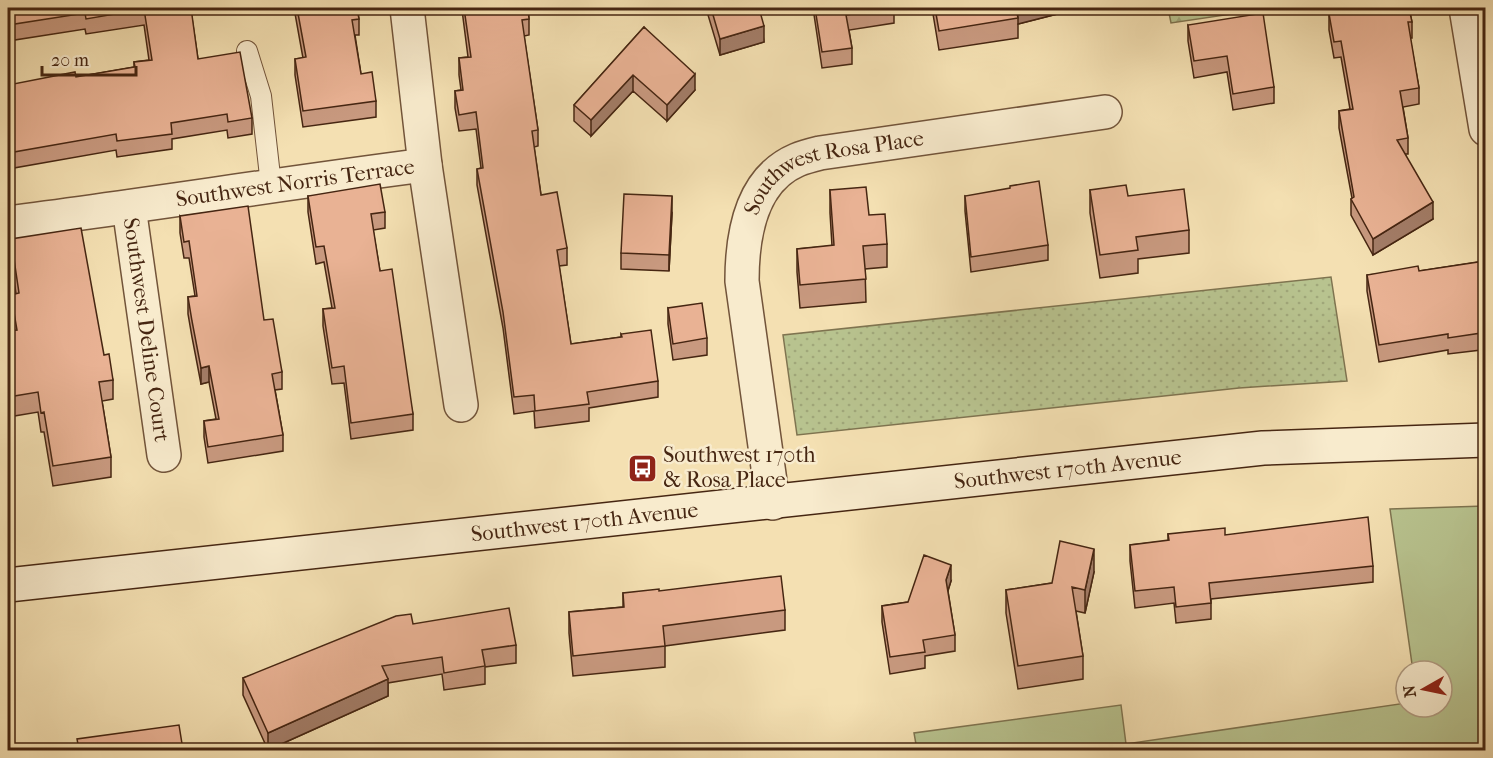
<svg xmlns="http://www.w3.org/2000/svg" width="1493" height="758" font-family="'IM FELL French Canon',serif">
  <defs>
    <pattern id="grass-dots" width="8" height="8" patternUnits="userSpaceOnUse" patternTransform="scale(1.5)"><rect width="8" height="8" fill="#b8c38f"/><path d="M2 2h.1M6 6h.1" fill="none" stroke="#a0a77a" stroke-width="1.8" stroke-linecap="round"/></pattern>
    <pattern id="forest-firs" width="22" height="20" patternUnits="userSpaceOnUse" patternTransform="scale(1.5)"><rect width="22" height="20" fill="#b8c38f"/><path d="M5 1l3.5 6h-7zM16 11l3.5 6h-7z" fill="#a0a77a"/></pattern>
  </defs>
  <rect width="100%" height="100%" fill="#f4e0b2"/>
  <filter id="stains"><feTurbulence type="fractalNoise" baseFrequency=".00333" numOctaves="4"/><feColorMatrix values="0 0 0 0 .2 0 0 0 0 .09 0 0 0 0 .02 0 0 0 .5 -.17"/></filter>
  <radialGradient id="worn" r=".72"><stop offset=".6" stop-color="#630" stop-opacity="0"/><stop offset="1" stop-color="#630" stop-opacity=".3"/></radialGradient>
  <path fill="url(#grass-dots)" stroke="#7f7450" stroke-width="1.5" d="M1331,277L1347,381L1239,388L797,435L783,335Z"/>
  <path fill="url(#forest-firs)" stroke="#7f7450" stroke-width="1.5" d="M1168,8H1272L1171,23Z"/>
  <path fill="#b8c38f" stroke="#7f7450" stroke-width="1.5" d="M1485,506V750H917L914,733L1121,705L1126,744L1406,703V707H1442V671H1413L1390,509Z"/>
  <g fill="none" stroke-linecap="round" stroke-linejoin="round">
    <defs>
      <path id="service" d="M247,51L261,96L271,185"/>
      <g id="minor">
        <path d="M407,8L425,165L461,405"/>
        <path d="M1466,8L1486,129"/>
        <path id="s1" d="M129,207L164,455"/>
        <path id="s2" d="M8,223C147,205 285,183 425,165"/>
        <path id="s3" d="M773,503L742,281C742,236 750,180 797,160C804,157 812,155 820,153L1105,112"/>
      </g>
      <g id="secondary">
        <path id="s4" d="M8,585L1263,448L1486,440"/>
      </g>
    </defs>
    <use href="#service" stroke="#72543a" stroke-width="22"/>
    <use href="#minor" stroke="#72543a" stroke-width="36"/>
    <use href="#secondary" stroke="#462612" stroke-width="36"/>
    <use href="#service" stroke="#f8ebcd" stroke-width="20"/>
    <use href="#minor" stroke="#f8ebcd" stroke-width="33"/>
    <use href="#secondary" stroke="#f8ebcd" stroke-width="33"/>
  </g>
  <path fill="#c8997f" stroke="#462612" stroke-width="1.5" d="M8,8H200V10L191,11L198,59L252,118V134L228,138L227,130L172,139V149L117,157L116,150L8,169V85L76,77L134,67V62L149,60L144,25L86,34L85,29L8,41Z
    M294,8H357L359,19V35H355L361,74L376,101V117L303,127L295,75V59L303,58Z
    M454,8H528L529,19V35L524,36L538,130V146L534,147L541,195L567,248V265L559,266L571,344L621,337V334L658,381V397L589,408V421L535,428L534,411L514,414L503,328L477,185V169L481,168L476,129L459,131L455,108V91L461,90L459,75V58L468,57L462,10L455,11Z
    M708,8H759L764,42L720,55L708,15Z
    M813,8H894V23L849,30L852,48V64L822,68Z
    M932,8H1081L1018,24V38L939,50Z
    M1334,8H1409L1412,22V38H1410L1419,88V104L1403,107L1408,138V154H1405L1433,219L1373,255L1351,215V199L1352,198L1339,128V111L1350,109L1341,57L1334,58L1329,30V14L1334,13Z
    M1188,25L1274,87V103L1233,110L1227,72L1194,78L1188,41Z
    M644,27L695,90L667,121L633,91L591,136L574,121V105Z
    M830,190L869,215L887,244V267L865,269L866,302L800,308L797,272V249L832,246L830,213Z
    M1090,190L1128,196L1189,230V253L1138,259V273L1100,278L1090,213Z
    M308,196L385,212V228L373,230L380,271L413,414V430L351,439L344,383L332,384L323,326V309L332,308L324,262L316,264L308,212Z
    M965,196L1048,245V260L971,272L965,211Z
    M672,213L669,271L621,269V253Z
    M180,216L264,320L282,372V389L275,390L283,435V451L208,463L204,437V421L216,419L209,382L201,384L192,337L188,314V297L195,296L189,258H184L180,233Z
    M1485,236V340H1481V350L1448,354V350L1379,362L1367,291V275L1419,271L1484,261L1483,253V237Z
    M11,239L104,355L113,380V399L102,401L111,457V477L53,486L44,432H41L38,412L8,417V331L14,330L11,314V295L16,294L11,259Z
    M668,308L707,338V355L673,360L668,324Z
    M1168,534L1225,535L1373,566V582L1211,599V619L1176,623L1174,603L1135,608L1130,561V545L1168,541Z
    M1094,572L1085,613L1076,611L1083,656V679L1018,689L1006,613V590L1052,583Z
    M951,581L948,591L955,635V651L925,656V668L890,674L882,622V606L908,602Z
    M623,593L785,610V630L665,646V667L573,676L569,633V612L623,607Z
    M413,624L516,645V663L485,667V684L444,690L442,674L388,683V696L268,750L243,695V678Z"/>
  <path fill="#a37d68" stroke="#462612" stroke-width="1.5" d="M1016,8H1081L1018,24V18Z
    M1108,8H1124L1108,12Z
    M764,26V42L720,55V39Z
    M695,74V90L667,121V105Z
    M633,75V91L591,136V120Z
    M672,196V213L669,271V255Z
    M1433,202V219L1373,255V239Z
    M209,366V382L201,384V368Z
    M1094,549V572L1085,613V590Z
    M951,565V581L946,596V580Z
    M388,679V696L268,750V733Z"/>
  <path fill="#e9b294" stroke="#462612" stroke-width="1.5" d="M8,8H191L198,59L240,52L252,118L228,122L227,114L171,123L172,134L117,141L116,134L8,153V85L75,72L76,77L135,67L134,62L152,60L144,9L86,19L85,13L8,25Z
    M297,8H357L359,19L352,20L361,74L372,72L376,101L303,111L295,59L306,57Z
    M464,8H528L529,19L522,20L538,130L532,131L541,195L557,192L567,248L557,250L571,344L622,337L621,334L651,330L658,381L587,392L589,404L535,411L534,395L514,397L503,312L477,169L483,168L476,112L459,115L455,91L463,90L459,58L471,57Z
    M711,8H759L764,26L720,39Z
    M815,8H891L846,15L852,48L822,52Z
    M935,8H1016L1018,18L939,31Z
    M1337,8H1409L1412,22H1408L1419,88L1400,91L1408,138L1397,140L1433,202L1373,239L1351,199L1354,197L1339,111L1353,109L1341,41L1334,42L1329,14L1337,12Z
    M1263,13L1274,87L1233,94L1227,56L1194,61L1188,25Z
    M644,27L695,74L667,105L633,75L591,120L574,105Z
    M1039,181L1048,245L971,257L965,196L1010,188V186Z
    M380,184L385,212L371,214L380,271L392,269L413,414L351,423L344,366L332,368L323,309L335,308L324,246L316,247L308,196Z
    M1126,185L1128,196L1184,189L1189,230L1136,237L1138,250L1100,255L1090,190Z
    M866,187L869,215L885,214L887,244L863,246L866,279L800,285L797,249L834,245L830,190Z
    M624,194L672,196L669,255L621,253Z
    M248,206L264,320L273,319L282,372L272,374L283,435L208,447L204,421L219,419L209,366L201,368L192,321L188,297L197,296L189,241L184,242L180,216Z
    M81,228L104,355L109,354L113,380L99,382L111,457L53,466L44,412L41,413L38,392L8,397V331L17,330L11,295L19,293L11,239Z
    M1485,236V251L1483,237Z
    M1485,261V323L1480,324L1481,333L1448,338V334L1379,345L1367,275L1418,266L1419,271Z
    M702,303L707,338L673,344L668,308Z
    M1368,517L1373,566L1209,583L1211,603L1176,607L1174,587L1135,591L1130,545L1169,540L1168,534L1225,528V535Z
    M1060,541L1094,549L1085,590L1072,587L1083,656L1018,666L1006,590L1052,583Z
    M924,555L951,565L946,580L955,635L923,640L925,652L890,657L882,606L908,602Z
    M781,576L785,610L663,626L665,646L573,656L569,612L624,607L623,593L659,589V591Z
    M509,608L516,645L482,650L485,666L444,673L442,657L382,666L388,679L268,733L243,678L396,616L411,614L413,624Z
    M179,725L183,750H79L77,739Z"/>
  <defs>
    <symbol id="bus-square" viewBox="-11 -11 22 22"><rect x="-9" y="-9" width="18" height="18" rx="4" fill="#8f2418" stroke="#f8ebcd"/><path d="M-5-6H5V4H4V6H2V4H-2V6H-4V4H-5ZM-3.5-4V0h7V-4ZM-3.5 1.2v1.5H-2V1.2ZM2 1.2v1.5H3.5V1.2Z" fill="#fff"/></symbol>
  </defs>
  <g fill-rule="evenodd">
    <use href="#bus-square" x="626" y="452" width="33" height="33"/>
  </g>
  <g text-anchor="middle" dominant-baseline="central" stroke-width="5" stroke-linejoin="round" paint-order="stroke">
    <g font-size="22" fill="#462612" stroke="#f8ebcd">
      <text stroke="none"><textPath href="#s3" startOffset="393">Southwest Rosa Place</textPath></text>
      <text stroke="none"><textPath href="#s2" startOffset="290">Southwest Norris Terrace</textPath></text>
      <text stroke="none"><textPath href="#s1" startOffset="124">Southwest Deline Court</textPath></text>
      <text stroke="none"><textPath href="#s4" startOffset="1066">Southwest 170th Avenue</textPath></text>
      <text stroke="none"><textPath href="#s4" startOffset="580">Southwest 170th Avenue</textPath></text>
    </g>
    <g font-size="22" fill="#462612" stroke="#f8ebcd" text-anchor="start">
      <text x="663" y="455">Southwest 170th<tspan x="663" dy="25">&amp; Rosa Place</tspan></text>
    </g>
  </g>
  <rect width="1493" height="758" fill="none" stroke="#f4e0b2" stroke-width="30"/>
  <rect x="9" y="9" width="1475" height="740" fill="none" stroke="#462612" stroke-width="3"/>
  <rect x="15" y="15" width="1463" height="728" fill="none" stroke="#462612" stroke-width="1.5"/>
  <g transform="translate(1424 689) rotate(261)"><circle r="28" fill="#f8ebcd" stroke="#b19c82" stroke-width="1.5"/>
  <path d="M0-4.5L10 22L0 15L-10 22Z" fill="#8f2418"/>
  <text y="-9" font-size="16" font-weight="bold" text-anchor="middle" fill="#462612">N</text>
  </g>
  <path d="M42 66v9h94v-9" fill="none" stroke="#462612" stroke-width="3"/>
  <text x="51" y="66" font-size="18" fill="#462612" stroke="#f8ebcd" stroke-width="4.5" paint-order="stroke">20 m</text>
  <rect width="100%" height="100%" filter="url(#stains)"/>
  <rect width="100%" height="100%" fill="url(#worn)"/>
</svg>
